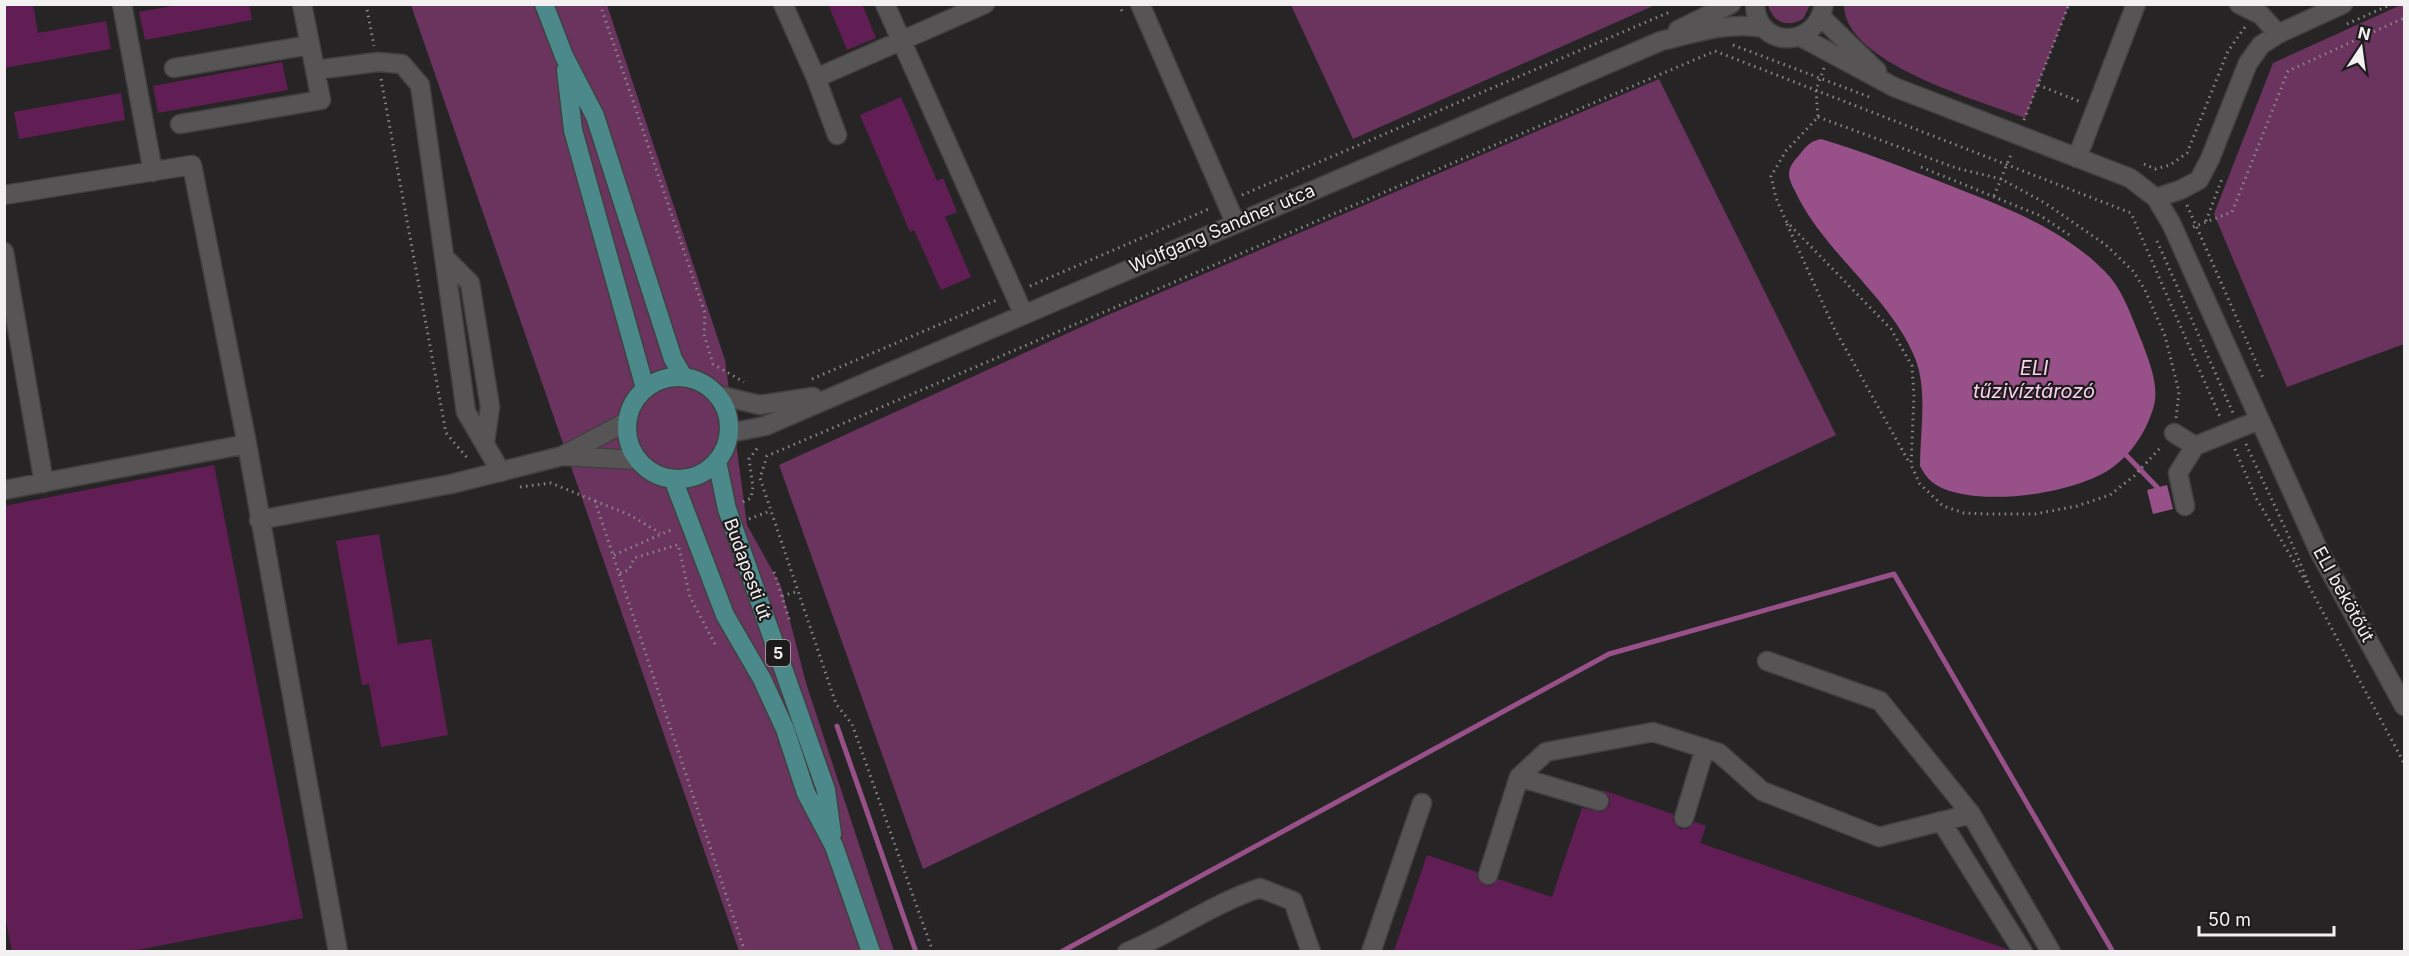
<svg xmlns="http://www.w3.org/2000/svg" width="2409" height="956" font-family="Inter,sans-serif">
  <rect width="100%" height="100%" fill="#272426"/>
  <path fill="#6b345f" d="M1844,4H2069V5L2025,118C1979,100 1843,63 1844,4Z
    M411,5H607L725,360L747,525L781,586L806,683L894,951H739Z
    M1291,5H1655L1353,139Z
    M1768,5V4L1810,5L1803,19C1787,28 1773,22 1768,5Z
    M2401,5H2404V344L2287,387L2214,214L2273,63Z
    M1659,79L1836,435L923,869L779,465L1101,318Z"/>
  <path fill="#985188" d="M1821,139C1862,151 1902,167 1941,182C2001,206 2066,228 2110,277C2125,295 2133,321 2142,342C2150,364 2161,389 2152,412C2145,433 2131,454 2113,467C2077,494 1979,508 1938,486C1929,481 1925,475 1920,466C1920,431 1928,391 1915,358C1892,300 1829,256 1799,199C1796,192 1789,182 1789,174C1789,166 1795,160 1800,154C1806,146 1811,141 1821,139Z
    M2167,485L2173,509L2153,514L2147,490Z"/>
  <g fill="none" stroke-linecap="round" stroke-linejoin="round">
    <path stroke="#985188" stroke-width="5" d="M2126,455L2157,487
      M837,726L916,952
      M1061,952L1609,654L1894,574L2113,952"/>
  </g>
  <path fill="#611e54" d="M4,4H33L38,33L106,21L111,49L4,68Z
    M183,4H249L252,20L145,40L139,12Z
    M828,4H862L876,38L847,50Z
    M282,62L288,90L158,113L153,86Z
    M121,93L125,120L19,139L14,112Z
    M901,97L937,181L943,178L957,212L945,217L971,277L941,290L914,230L910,232L860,115Z
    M214,465L303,918L132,951H12L4,911V506Z
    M379,534L398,644L431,639L448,735L381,747L369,684L362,685L336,541Z
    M1602,790L1673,814V821L1680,829H1687L1695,822L1706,826L1700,843L2007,949V951H1394L1427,855L1477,872V878L1484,885L1491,886L1498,879L1552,897L1582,808L1601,812L1610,805V798Z"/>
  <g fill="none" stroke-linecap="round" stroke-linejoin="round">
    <defs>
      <path id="minor" d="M122,4L153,172
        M783,4L816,78L837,135
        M885,4L1023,313
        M1140,4L1235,222
        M1755,4C1756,49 1817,50 1824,4
        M2239,4L2261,15L2278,34
        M1821,17L1877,71
        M1678,30L1731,4
        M1801,37L1894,87L2130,178L2156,198L2171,223L2318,549L2404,706
        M174,68L310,45
        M315,70L378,62L402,64L420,85L466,412L501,472
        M816,78L985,4
        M180,124L321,100L302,4
        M2077,158L2136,4
        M4,195L192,165L247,444L338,952
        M2156,198L2180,190L2199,180L2210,159L2248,63L2261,45L2278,34L2343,4
        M4,252L44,483
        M444,257L470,283L490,407L485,442
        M718,395L760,405L813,397
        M729,433L765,426L1661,41C1694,33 1730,21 1764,28
        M2174,433L2195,446L2259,420
        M564,456L638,460
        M4,490L247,444
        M2185,506L2178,473L2195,446
        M259,520L451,484L562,456L626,422
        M1767,661L1880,701L1971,814L2051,952
        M1519,777L1599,801
        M1684,818L1705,748
        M1941,821L2023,952
        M1488,875L1519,777L1546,752L1653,732L1719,753L1762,791L1879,837L1971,814
        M1127,952C1173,933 1212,904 1260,888L1293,901L1311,952
        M1371,952L1422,803"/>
      <path id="major" d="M544,4L564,56L595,116L673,359L683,376
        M566,70L573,130L645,388
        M627 428a51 51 0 1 1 102 0a51 51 0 1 1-102 0Z
        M717,461L727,509L826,790L832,834
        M673,479L725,615L762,679L785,729L806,793L834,846L871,952"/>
    </defs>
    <use href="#minor" stroke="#424041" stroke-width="21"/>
    <use href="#major" stroke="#424041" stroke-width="21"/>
    <path stroke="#878586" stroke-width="3" stroke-dasharray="1.5 4.5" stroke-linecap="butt" d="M366,4L374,46
      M600,4L705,313L704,334L713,364L744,382
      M1119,4L1122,11
      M2347,24L2392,4
      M1733,45L1872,98
      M1824,68L1816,90L1818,117L1786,151L1771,176L1776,198L1786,221L1891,329L1912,366L1914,396L1911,465L1920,484L1943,506L1964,513L1988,514H2035L2077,506L2110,495L2134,476L2162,446
      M381,79L446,433L469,460
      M2038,85L2081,102
      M1818,117L1956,168L2001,179L2045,203L2106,245L2133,271L2145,290L2165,336L2179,392L2176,418
      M2024,120L2069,4
      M2144,164L2155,169L2170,165L2187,153L2228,51L2245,27
      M1921,167L2041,216L2071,236
      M1242,195L1672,11
      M1994,196L2012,152
      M2187,205L2263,378
      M2206,221L2223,176
      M1787,224L1834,328L1910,464
      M2193,227L2232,212L2288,71L2404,18
      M2157,241L2233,413
      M1030,286L1211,208
      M812,379L999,299
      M2246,444C2267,491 2290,535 2308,583
      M2235,449L2256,498L2311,590L2404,763
      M520,487L551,483L595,501L745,952
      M595,501L630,515L660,533
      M743,502L751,498L753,487L749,459L759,446
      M749,519L770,511
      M679,548L690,597L716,646
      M614,555L673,529
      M774,572L790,622
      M620,573L629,570L634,558L680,544
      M782,596L799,591
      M933,952L852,724L836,704L760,478L767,456L1715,51L2131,213L2221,419"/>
    <use href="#minor" stroke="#575456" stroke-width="18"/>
    <use href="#major" stroke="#4b898b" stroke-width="18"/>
  </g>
  <g text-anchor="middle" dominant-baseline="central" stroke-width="4.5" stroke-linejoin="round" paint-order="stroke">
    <rect fill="#1e1b1d" stroke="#b2b0b1" stroke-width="1.5" x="766" y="640" width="24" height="26" rx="4.5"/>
    <g font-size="16" font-weight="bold" fill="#f2f0f1">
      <text x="778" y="653">5</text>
    </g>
    <g font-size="18" fill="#f2f0f1" stroke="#1e1b1d">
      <text transform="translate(1222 228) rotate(-23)">Wolfgang Sandner utca</text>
      <text transform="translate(748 569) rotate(70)">Budapesti út</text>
      <text transform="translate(2344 594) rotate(61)">ELI bekötőút</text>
    </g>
    <g font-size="20" font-style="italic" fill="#f8d0ed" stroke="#1e1b1d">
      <text x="2034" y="368">ELI<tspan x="2034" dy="23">tűzivíztározó</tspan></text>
    </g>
  </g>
  <rect width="2409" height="956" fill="none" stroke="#f2f0f1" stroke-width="12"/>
  <g transform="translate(2361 48) rotate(13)" stroke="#1e1b1d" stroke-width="4.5" paint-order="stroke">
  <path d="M0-4.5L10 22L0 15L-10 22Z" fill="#f2f0f1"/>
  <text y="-9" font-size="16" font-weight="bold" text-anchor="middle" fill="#f2f0f1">N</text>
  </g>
  <path d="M2199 926v9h135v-9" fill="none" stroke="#f2f0f1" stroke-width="3"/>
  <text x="2208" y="926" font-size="18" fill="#f2f0f1" stroke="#1e1b1d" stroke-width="4.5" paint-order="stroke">50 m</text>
</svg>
